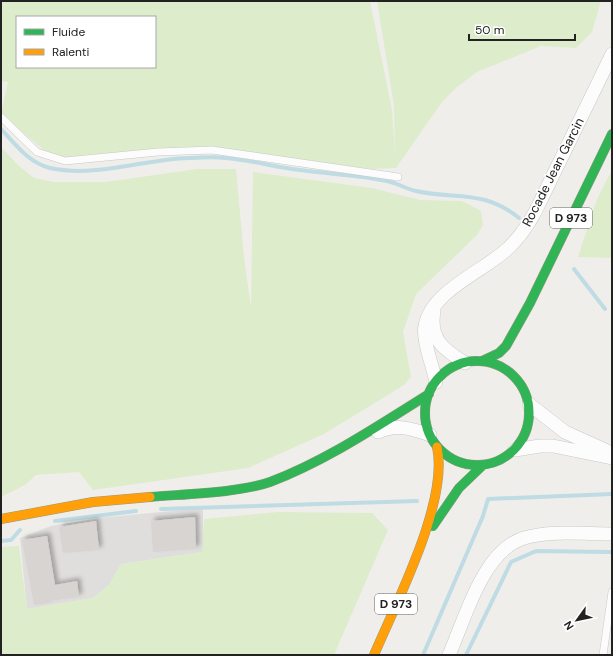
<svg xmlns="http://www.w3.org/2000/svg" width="613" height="656" font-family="'DM Sans',sans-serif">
  <defs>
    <filter id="shadow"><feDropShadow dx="3.5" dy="-3.5" stdDeviation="2" flood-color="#0004"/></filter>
  </defs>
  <rect width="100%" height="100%" fill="#f0eeeb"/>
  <path fill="#dfdedc" d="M203,508V552L121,564L109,585L93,598L27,609L20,538L51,526L98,518Z"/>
  <path fill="#ddeccb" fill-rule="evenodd" d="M1,1H370L392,110L395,156L394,106L377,1H601L592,32L576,48L541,46L477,72L457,87L442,102L396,168L372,169L218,148L77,158L57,156L45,151L1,114L8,82L1,81ZM17,17H155V67H17Z
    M1,147L19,166L34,178L54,182H106L197,169H236L244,257L251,308L253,172L372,188L420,200L462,201L481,211L483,225L477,235L416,294L403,332L411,377L404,385L324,434L248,468L93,490L79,472L36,475L25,485L1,497Z
    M612,170V258L578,257L597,199Z
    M278,512L372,513L388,530L334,655H1V547L19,546L27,609L93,598L109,585L121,564L202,552L204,519Z"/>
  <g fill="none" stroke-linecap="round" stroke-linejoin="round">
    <path stroke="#bfdbe3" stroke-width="4" d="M1,129C15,144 29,163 50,168C96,178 144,159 189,158C201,158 213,156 225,158C250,160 275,167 300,170C329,174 359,175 387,181C397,183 406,189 416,191C456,200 483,189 519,218
      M574,269L605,309
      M161,509L417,501
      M55,521L136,511
      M1,541L11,540L20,530
      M423,655L483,516L488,499L612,494
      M466,655L511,562L536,551L610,552"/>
  </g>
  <path fill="#d7d4d2" filter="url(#shadow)" d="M195,517L196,549L153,552L151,521Z
    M96,521L99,550L63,553L59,527Z
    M47,536L55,585L77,581L79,597L47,601V603L34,605L22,540Z"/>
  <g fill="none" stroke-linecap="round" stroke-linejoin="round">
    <defs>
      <path id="lane" d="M1,117L37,152L65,161L158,152L212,150L398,177
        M603,655L612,592"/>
      <path id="street" d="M434,311C429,339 443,349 465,363
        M436,382C433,366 422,340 425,326C431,292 481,272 505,251C520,238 531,221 539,204L612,54
        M529,404L565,432L607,451
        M378,432C396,424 411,428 430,435
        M515,450L540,446H553L612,458
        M449,655C465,619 483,550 524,538C551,530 584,534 612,534"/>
      <path id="fast" d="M482,361L499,353L506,346L530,303L612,134
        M425 413a52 52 0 1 1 104 0a52 52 0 1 1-104 0Z
        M150,497C184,494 239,493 270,482C326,461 379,425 429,394
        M433,526L459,488L482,466"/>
      <path id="slow" d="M1,519L93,502L150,497
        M374,655C396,603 449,502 437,447"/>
    </defs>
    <use href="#lane" stroke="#c9c8c7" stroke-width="8"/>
    <use href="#street" stroke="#c9c8c7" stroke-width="14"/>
    <use href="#fast" stroke="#999a82" stroke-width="10"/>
    <use href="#slow" stroke="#999a82" stroke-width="10"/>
    <use href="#lane" stroke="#fdfcfc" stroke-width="7"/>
    <use href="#street" stroke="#fdfcfc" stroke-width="13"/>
    <use href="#fast" stroke="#30b455" stroke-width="9"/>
    <use href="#slow" stroke="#ff9f0a" stroke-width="9"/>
  </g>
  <g text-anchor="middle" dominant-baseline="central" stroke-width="3" stroke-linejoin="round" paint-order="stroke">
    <g fill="#fff" stroke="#646464" stroke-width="1">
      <rect x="550" y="208" width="42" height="20" rx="3"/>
      <rect x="375" y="594" width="42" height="20" rx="3"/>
    </g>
    <g font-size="12" font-weight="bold" fill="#222">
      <text x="571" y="218">D 973</text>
      <text x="396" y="604">D 973</text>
    </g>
    <g font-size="13" fill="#222" stroke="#fff">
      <text transform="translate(553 172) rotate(-63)">Rocade Jean Garcin</text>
    </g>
  </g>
  <rect width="613" height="656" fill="none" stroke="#222222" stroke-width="4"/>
  <rect x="16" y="16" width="140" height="52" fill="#ffffff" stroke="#a7a7a7"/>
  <rect x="24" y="29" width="20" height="6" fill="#30b455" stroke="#a7a7a7"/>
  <text x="52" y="36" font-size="12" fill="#222222">Fluide</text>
  <rect x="24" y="49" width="20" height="6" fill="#ff9f0a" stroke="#a7a7a7"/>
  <text x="52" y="56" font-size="12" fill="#222222">Ralenti</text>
  <g transform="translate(577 620) rotate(237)" stroke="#ffffff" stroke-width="3" paint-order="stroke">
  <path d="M0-3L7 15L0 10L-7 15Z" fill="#222222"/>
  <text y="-6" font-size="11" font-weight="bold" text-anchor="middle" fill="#222222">N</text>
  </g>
  <path d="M469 34v6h106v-6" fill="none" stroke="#222222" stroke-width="2"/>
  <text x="475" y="34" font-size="12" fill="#222222" stroke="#ffffff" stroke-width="3" paint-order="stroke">50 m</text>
</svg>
